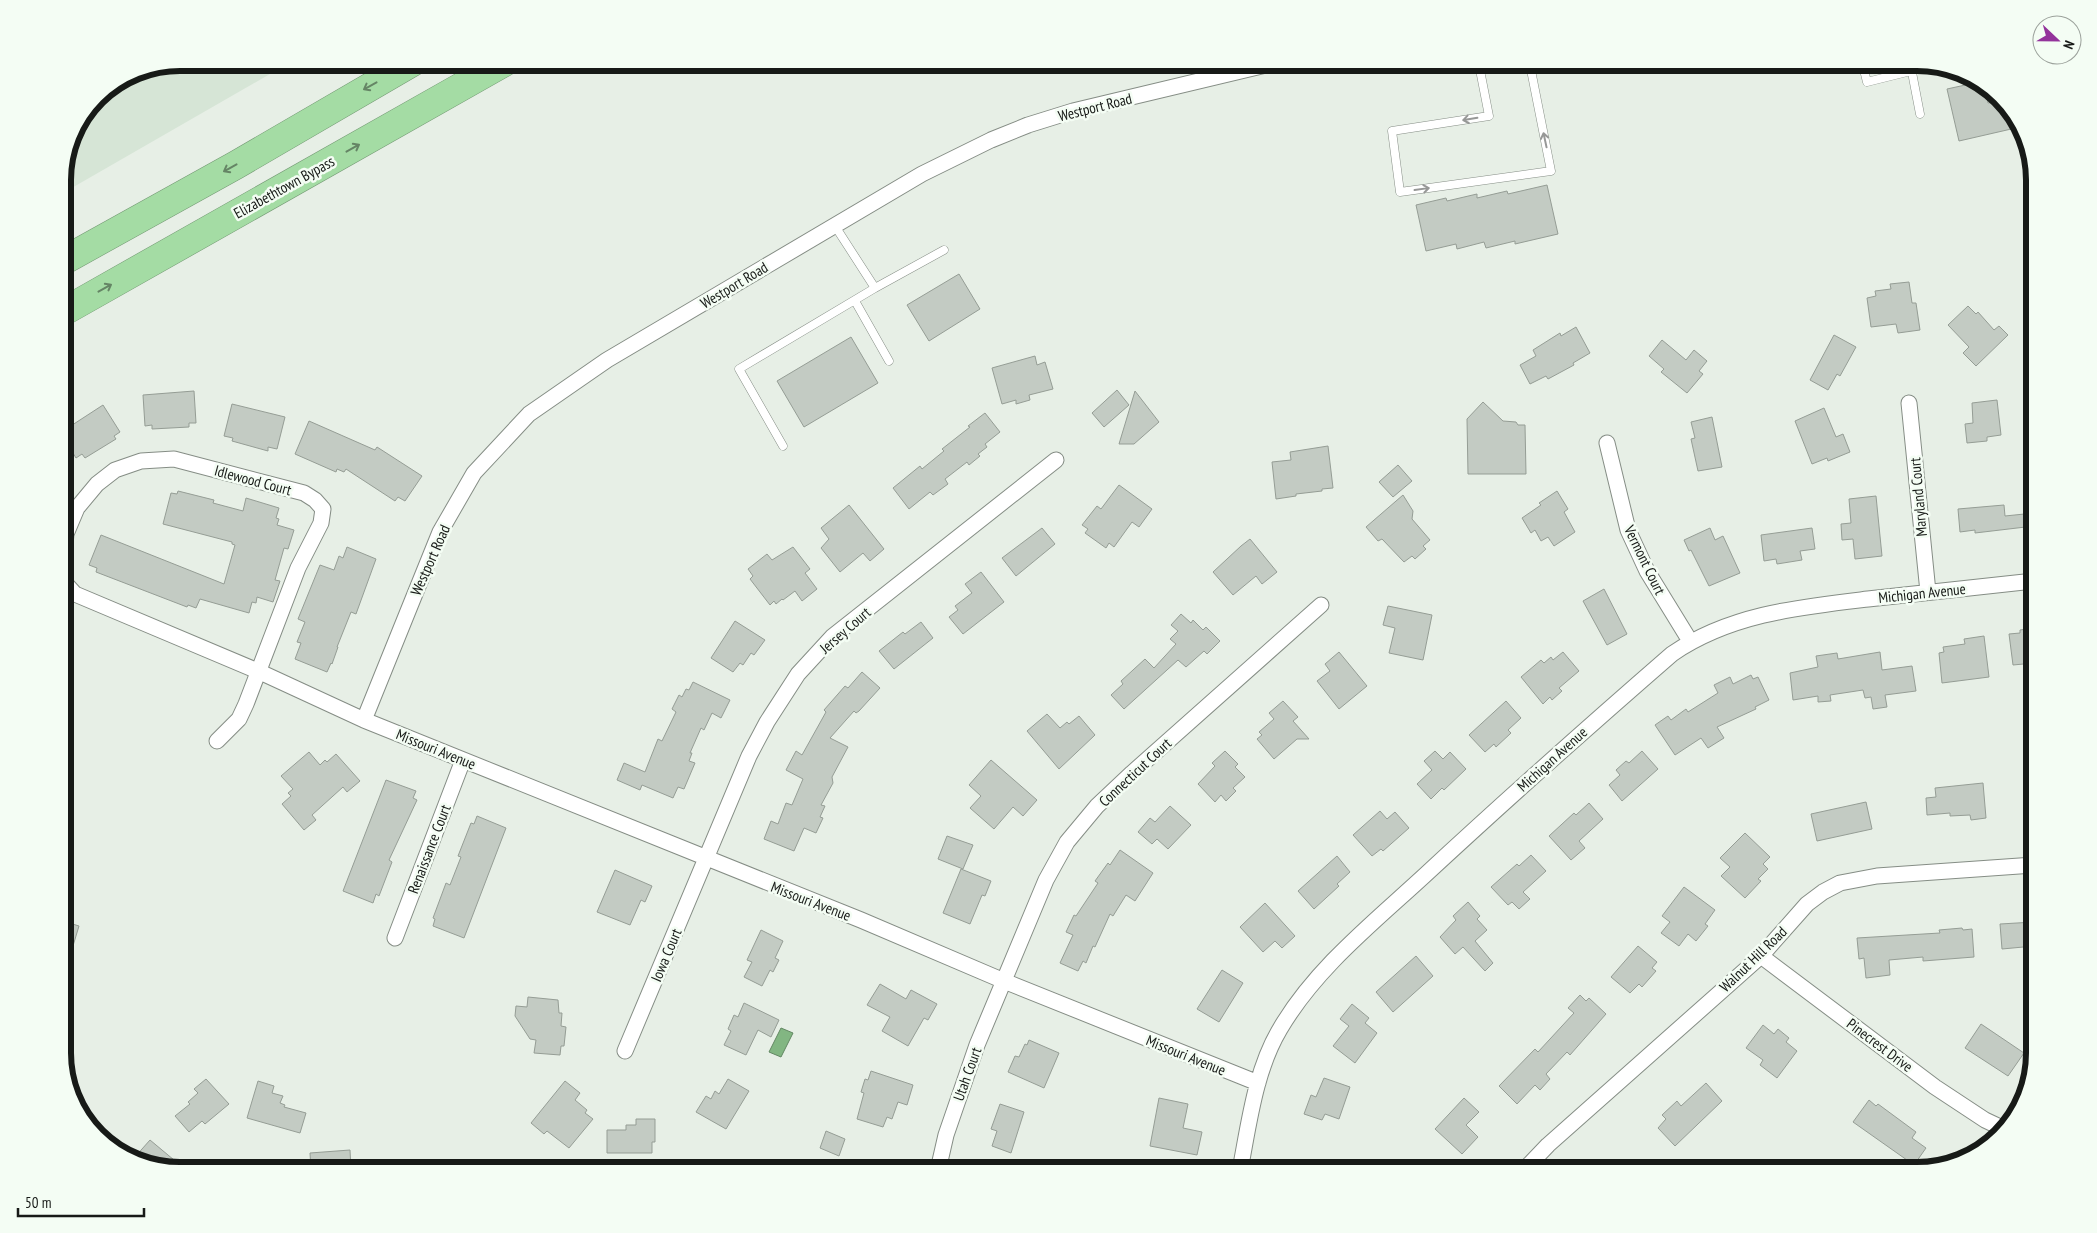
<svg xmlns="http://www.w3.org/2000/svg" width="2097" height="1233" font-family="'PT Sans Narrow',sans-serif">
  <rect width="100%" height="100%" fill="#e7efe6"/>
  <path fill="#d6e5d6" d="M180,63H289L63,193V173L72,135L97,97L135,71Z"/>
  <path fill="#82b682" stroke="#628762" d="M781,1028L793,1033L781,1057L769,1052Z"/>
  <path fill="#c3cbc3" stroke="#959d95" d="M1979,82L1985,87L1988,103L1998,101L2019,121L2020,127L1959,141L1947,89Z
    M1547,185L1558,234L1515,244V241L1486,248L1484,242L1457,249L1456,244L1426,251L1416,205L1446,198L1447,201L1477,194V198L1507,191L1508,194Z
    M959,274L980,309L929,341L907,305Z
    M1909,282L1912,303H1916L1920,330L1898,333L1896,324L1871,327L1867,298L1876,296L1875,291L1891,289L1890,284Z
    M1968,306L1976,314L1978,312L1994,330L1999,326L2008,335L1976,366L1963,353L1969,347L1948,325Z
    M1576,327L1590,353L1573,363L1574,365L1548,379L1546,376L1530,384L1520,365L1536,356L1533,350L1560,333L1561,336Z
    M1834,335L1856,347L1840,376L1837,374L1828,390L1810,380Z
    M851,337L878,383L804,427L777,381Z
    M1662,340L1686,360L1694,350L1707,361L1699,371L1703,374L1687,393L1661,372L1664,369L1649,356Z
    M1035,356L1037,365L1045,362L1053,389L1029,395L1030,400L1016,404V400L1002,404L992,368Z
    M1117,390L1129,405L1104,427L1092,413Z
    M194,391L196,423H189V427L152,429V425L145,426L143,395Z
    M1135,391L1159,422L1134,444H1119Z
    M1997,400L2001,435L1987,437V441L1967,443L1965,424L1973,423L1972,403Z
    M1483,402L1503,421L1516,422L1518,425H1525L1526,474H1468L1467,419Z
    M232,404L285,417L277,449L268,447V451L232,441L233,438L224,436Z
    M103,405L120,432L114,436L116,439L85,458L82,454L76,458L63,437V431Z
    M1824,408L1836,437L1843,434L1850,452L1828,461L1827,458L1812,464L1795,421Z
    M985,413L1000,432L985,444L987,447L978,454L980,456L969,465L967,462L945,479L948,484L933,495L930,492L909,509L893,488L920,466L922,469L944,451L942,449L970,427L968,426Z
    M1712,417L1722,467L1698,471L1691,439L1695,438L1691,422Z
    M309,421L375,450L377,447L422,476L405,501L398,497L395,501L346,469L344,472L337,469L336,472L295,454Z
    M1328,446L1333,488L1322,489V491L1296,494V496L1276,499L1272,462L1291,460L1290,452Z
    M1398,465L1412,481L1393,497L1379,482Z
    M1119,485L1152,509L1139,527L1132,522L1114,547L1109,543L1106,548L1085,533L1088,529L1082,525L1097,506L1101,509Z
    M178,491L214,500L213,503L243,511L246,498L279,508L276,518L279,519L277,525L294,530L288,549L284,548L275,580L280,581L273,602L257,597L256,603L252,602L249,613L200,599L196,608L188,605L187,607L96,572L97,568L89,565L101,535L224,584L235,545L232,544V542L163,524L171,493L177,494Z
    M1557,491L1568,509L1564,512L1575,532L1554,546L1548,537L1541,541L1535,530L1531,533L1522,518L1541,505L1539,503Z
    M1403,495L1413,511L1412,519L1430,540L1423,546L1426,549L1415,559L1412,556L1404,562L1382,539L1378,541L1366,527Z
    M1876,496L1882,556L1855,559L1853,539L1842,540L1841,524L1851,523L1849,499Z
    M849,505L884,549L870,561L863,553L840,572L821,548L829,539L821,528Z
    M2004,505L2005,516L2034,513V526L1975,533V530L1960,532L1958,509Z
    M1042,528L1055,544L1016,576L1002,558Z
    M1710,528L1715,540L1723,536L1740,573L1709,586L1691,550L1689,551L1684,540Z
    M1812,528L1815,549L1800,551L1802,560L1777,564L1776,559L1764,561L1761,535Z
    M1250,539L1277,572L1262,584L1256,576L1233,595L1213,572L1241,546Z
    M347,547L376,559L356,614L351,612L337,647H338L332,664L331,663L327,672L295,659L301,643L297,642L305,622L298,619L320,565L334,570L339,556L343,558Z
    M793,547L810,569L805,573L817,589L802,601L795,591L783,600L782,599L776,604L774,601L770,605L750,579L753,576L748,569L767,554L772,560Z
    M981,572L1004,602L963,634L949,617L958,610L955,606L972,593L965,584Z
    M1604,589L1627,634L1607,645L1583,601Z
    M1388,606L1432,615L1423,660L1389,653L1395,628L1383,625Z
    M1181,614L1191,623L1193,620L1203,630L1206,627L1220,641L1207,654L1204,651L1186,667L1178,660L1124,709L1111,695L1123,684L1121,681L1145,659L1154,668L1176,644L1170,639L1178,631L1171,625Z
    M735,621L765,640L754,655L751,653L743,665L740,663L733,672L711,658Z
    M921,622L933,638L894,669L879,651L903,632L905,634Z
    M2034,628V663L2013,665L2009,634L2020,633V630Z
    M1984,636L1989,677L1942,683L1939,653L1944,652L1943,647L1965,644L1964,639Z
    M1339,652L1367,686L1339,709L1317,681L1330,671L1325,664Z
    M1563,652L1579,671L1559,688L1562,691L1552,700L1550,697L1543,704L1521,677L1541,660L1544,663L1551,657L1553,660Z
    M1880,652L1882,670L1912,666L1916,691L1885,695L1887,707L1873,709L1871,697L1865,698L1863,690L1830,695L1831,701L1818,702V696L1793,700L1790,673L1818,667L1816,656L1837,653L1838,659Z
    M862,672L880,688L859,711L856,713L854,711L830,738L848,747L832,777L833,783L821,805L825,806L820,817L823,818L816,833L804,828L794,851L764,839L771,821L778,824L786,803L792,805L803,779L786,770L796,751L802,755L826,712L824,710L845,686L848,688Z
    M1751,675L1753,679L1758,677L1769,700L1755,707L1756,709L1717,727L1724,738L1708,748L1701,738L1675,755L1655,725L1668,716L1671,720L1686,709L1688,712L1718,693L1714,685L1730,677L1733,684Z
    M693,682L730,700L721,718L712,713L704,730L701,728L690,753H692L689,761L695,763L684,789L678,787L673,798L642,785L640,790L617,780L624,763L645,772L658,739L662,741L676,712L672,709L679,695L682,697L686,689L689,690Z
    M1283,701L1298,717L1293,721L1309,739H1297L1274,759L1257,739L1262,735L1259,732L1274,719L1269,713Z
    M1506,701L1521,718L1508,730L1511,733L1496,747L1494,744L1485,752L1469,735Z
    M1047,714L1060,728L1067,722L1069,724L1079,716L1095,735L1059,769L1027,731Z
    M1225,751L1238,764L1235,767L1245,777L1233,788L1236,791L1226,801L1221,795L1215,802L1198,784L1215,766L1212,763Z
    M1435,751L1443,759L1450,752L1466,769L1444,790L1442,788L1431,799L1417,784L1432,770L1424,761Z
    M1642,751L1658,769L1622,801L1609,785L1620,775L1616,770L1626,761L1629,763Z
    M309,752L320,765L325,760L327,762L336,754L360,781L347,792L343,787L312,815L316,820L304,830L282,804L291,796L288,793L293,789L281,776Z
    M991,760L1037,800L1023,816L1013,807L994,829L970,808L981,796L969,785Z
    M386,780L416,791L413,798L417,800L389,860L392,862L379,896L376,894L373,903L343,891Z
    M1983,783L1986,818L1971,820L1970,815L1950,816V813L1927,815L1926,798L1936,797L1935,788Z
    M1866,802L1872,829L1817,841L1811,814Z
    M1589,803L1603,819L1579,841L1585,848L1571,860L1549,836L1574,813L1576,815Z
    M1170,806L1191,825L1168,849L1157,839L1152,844L1138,832L1150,818L1155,822Z
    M1380,811L1387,819L1395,812L1409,828L1383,851L1381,849L1372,856L1353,835Z
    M477,816L506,828L464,938L433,926L435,919L433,918L446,883L450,885L461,857L458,856L471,823L474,824Z
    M1745,833L1770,857L1763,864L1768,869L1758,879L1761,881L1745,898L1721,876L1730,867L1720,858Z
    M947,836L973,845L963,869L938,859Z
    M1120,850L1153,873L1135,901L1126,895L1113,916L1110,914L1095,947L1093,946L1086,963L1083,961L1078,971L1060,963L1073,935L1066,932L1074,915L1076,916L1098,883L1095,881L1108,863L1110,865Z
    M1531,855L1546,871L1523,892L1530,899L1519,909L1512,902L1508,905L1491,887L1517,864L1519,866Z
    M1337,856L1350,872L1337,884L1339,886L1314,909L1298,891Z
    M961,869L991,881L985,896L982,895L970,924L943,913Z
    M615,870L652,886L645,902L641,900L630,925L597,912Z
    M1684,887L1715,910L1705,924L1708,926L1696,941L1688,934L1679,946L1661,933L1670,922L1662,916Z
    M1468,902L1480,916L1477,919L1487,930L1475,941L1493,963L1485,971L1463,947L1455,954L1440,937L1456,920L1453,916Z
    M1265,903L1295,936L1282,948L1275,941L1263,952L1240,927Z
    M63,921L79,926L66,969L63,968Z
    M2034,922V946L2002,949L2000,924Z
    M1962,928L1963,930L1972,929L1974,957L1923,961V957L1889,960L1890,975L1866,978L1864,958L1859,959L1857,938L1940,933L1939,930Z
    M761,930L783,941L775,958L779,960L773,972L770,970L762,986L744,977L752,962L747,960Z
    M1638,946L1657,962L1652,968L1656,971L1642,987L1639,984L1630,993L1611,977Z
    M1416,956L1433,976L1393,1012L1376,992Z
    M1222,970L1243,983L1219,1022L1197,1009Z
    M880,984L906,999L911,990L937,1004L928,1020L924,1018L908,1046L882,1031L890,1017L867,1005Z
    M1580,995L1586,1001L1589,998L1606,1014L1570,1055L1567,1052L1546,1074L1550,1079L1540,1090L1535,1085L1517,1104L1499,1086L1535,1049L1538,1052L1574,1013L1568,1008Z
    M528,997L558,1000L559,1013H562L561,1026L566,1027L564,1046H561L560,1055L534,1053L536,1040L530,1039L515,1016L516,1006L527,1007Z
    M744,1003L779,1020L771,1037L758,1030L746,1055L724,1045L731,1031L728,1029L734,1015L738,1017Z
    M1352,1004L1369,1018L1365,1023L1377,1033L1355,1063L1333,1046L1349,1026L1340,1019Z
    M1981,1024L2024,1053L2008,1076L1965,1048Z
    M1763,1025L1774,1034L1778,1029L1789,1038L1786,1042L1797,1051L1777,1078L1760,1065L1763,1060L1746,1048Z
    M1029,1040L1059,1053L1044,1088L1008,1072L1015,1056L1019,1057L1025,1044L1027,1045Z
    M871,1071L913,1085L907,1105L898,1102L892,1119L887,1117L883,1127L857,1119L864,1093L861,1092L865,1079L868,1080Z
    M1324,1078L1350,1087L1339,1119L1325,1114L1322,1120L1304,1114L1311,1095L1316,1097Z
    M206,1079L229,1104L205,1124L202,1121L189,1132L175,1116L190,1104L188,1102L198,1093L194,1089Z
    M728,1079L749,1091L726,1129L696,1112L706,1096L711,1099L715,1091L719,1094Z
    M258,1081L274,1086L272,1093L283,1096L280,1103L285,1105L284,1107L306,1113L300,1133L247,1118Z
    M565,1081L580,1093L575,1100L587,1110L585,1113L593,1119L569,1148L547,1131L544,1134L531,1123Z
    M1706,1083L1722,1101L1675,1146L1658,1128L1666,1119L1662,1115L1677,1101L1681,1106Z
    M1159,1098L1188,1104L1183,1128L1202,1132L1197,1155L1150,1146Z
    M1464,1098L1479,1112L1466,1125L1478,1137L1462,1154L1435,1129Z
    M1869,1100L1876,1106L1878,1104L1916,1132L1912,1138L1926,1148L1914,1165L1853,1122Z
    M1000,1104L1024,1112L1011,1153L992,1146L997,1131L991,1129Z
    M636,1119H655V1142H652V1153H607V1130H626V1125H636Z
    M826,1131L845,1139L839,1156L820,1148Z
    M150,1140L186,1170L134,1158Z
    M350,1150L351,1170H311L310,1153Z"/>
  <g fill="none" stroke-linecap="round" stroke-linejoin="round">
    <defs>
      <path id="lane" d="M1479,62L1480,70L1489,116L1392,131L1400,192L1551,171L1530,65L1480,70
        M1862,62L1867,82L1911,71
        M1910,62L1920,114
        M875,288L944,250
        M855,301L889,361
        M783,446L739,369L875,288L835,226"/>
      <path id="street" d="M1909,403L1928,592
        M1607,443L1628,530L1647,571L1690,641
        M63,562L66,534L77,508L97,484L115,470L141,461L174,459L304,493L315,500L323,509L321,523L298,568L246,704L239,719L217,741
        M63,573L65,583L75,594L260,672L364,720L861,920L1004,981L1258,1083
        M364,720L440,532L474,473L529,414L607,360L922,174L991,140L1028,125L1073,111L1278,62
        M395,938L463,760
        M1761,956L1935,1087L1985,1120L2002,1128
        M625,1051L749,756L767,722L798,674L832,637L1056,460
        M938,1170L946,1135L977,1045L1046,880L1067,842L1097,806L1132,773L1321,605
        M1240,1170C1249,1124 1255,1071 1280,1029C1315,969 1373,923 1424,876C1506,800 1588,727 1672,654C1730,614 1800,607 1868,599C1923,593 1979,587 2034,581
        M1524,1170L1548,1145L1761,956L1807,904L1823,892L1840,883L1877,876L2034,865"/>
      <path id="highway" d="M63,261L236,165L413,62
        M63,312L505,62"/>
    </defs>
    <use href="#lane" stroke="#858d85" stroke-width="9"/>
    <use href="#street" stroke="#858d85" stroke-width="17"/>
    <use href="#highway" stroke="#739873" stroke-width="29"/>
    <use href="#lane" stroke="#fff" stroke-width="8"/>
    <use href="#street" stroke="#fff" stroke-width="15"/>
    <use href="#highway" stroke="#a4dca4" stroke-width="28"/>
  </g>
  <defs><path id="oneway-shaft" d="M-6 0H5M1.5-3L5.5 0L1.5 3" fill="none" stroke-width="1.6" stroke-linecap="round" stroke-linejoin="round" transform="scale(1.25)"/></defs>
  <g stroke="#658565">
    <use href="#oneway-shaft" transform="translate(370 86) rotate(151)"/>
    <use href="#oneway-shaft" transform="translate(353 148) rotate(-29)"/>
    <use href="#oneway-shaft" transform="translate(230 168) rotate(151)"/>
    <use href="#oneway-shaft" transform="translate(105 288) rotate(-29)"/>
  </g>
  <g stroke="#979897">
    <use href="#oneway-shaft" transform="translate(1470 119) rotate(171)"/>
    <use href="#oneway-shaft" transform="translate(1545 140) rotate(-102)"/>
    <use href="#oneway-shaft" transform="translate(1422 189) rotate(-8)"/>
  </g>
  <g text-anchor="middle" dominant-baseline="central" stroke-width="5" stroke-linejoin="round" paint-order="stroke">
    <g font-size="15" fill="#171a17" stroke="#f4fdf4">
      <text transform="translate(1095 107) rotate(-14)">Westport Road</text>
      <text transform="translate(284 187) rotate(-29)">Elizabethtown Bypass</text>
      <text transform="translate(734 285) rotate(-31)">Westport Road</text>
      <text transform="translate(253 480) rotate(15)">Idlewood Court</text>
      <text transform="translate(1918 497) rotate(-95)">Maryland Court</text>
      <text transform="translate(430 560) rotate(-66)">Westport Road</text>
      <text transform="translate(1645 560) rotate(64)">Vermont Court</text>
      <text transform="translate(1922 593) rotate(-6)">Michigan Avenue</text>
      <text transform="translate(845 630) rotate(-41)">Jersey Court</text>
      <text transform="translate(436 749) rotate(22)">Missouri Avenue</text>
      <text transform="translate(1552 759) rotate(-42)">Michigan Avenue</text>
      <text transform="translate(1135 772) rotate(-43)">Connecticut Court</text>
      <text transform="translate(429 849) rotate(-69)">Renaissance Court</text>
      <text transform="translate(811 901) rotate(21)">Missouri Avenue</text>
      <text transform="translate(666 955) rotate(-67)">Iowa Court</text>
      <text transform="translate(1753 959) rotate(-44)">Walnut Hill Road</text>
      <text transform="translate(1880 1045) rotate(37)">Pinecrest Drive</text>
      <text transform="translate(1186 1055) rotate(22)">Missouri Avenue</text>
      <text transform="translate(967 1074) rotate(-70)">Utah Court</text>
    </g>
  </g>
  <path d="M0 0H2097V1233H0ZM180 71H1917A109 109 0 0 1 2026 180V1053A109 109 0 0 1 1917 1162H180A109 109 0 0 1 71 1053V180A109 109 0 0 1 180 71Z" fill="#f4fdf4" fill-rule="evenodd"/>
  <path fill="none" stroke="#171a17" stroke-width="6" d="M180 71H1917A109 109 0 0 1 2026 180V1053A109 109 0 0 1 1917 1162H180A109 109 0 0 1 71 1053V180A109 109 0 0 1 180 71Z"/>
  <g transform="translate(2057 40) rotate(112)"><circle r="24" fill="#f4fdf4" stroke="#9ca29c"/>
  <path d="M0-4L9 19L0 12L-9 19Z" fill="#93339b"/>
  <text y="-8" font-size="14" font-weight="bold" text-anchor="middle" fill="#171a17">N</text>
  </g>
  <path d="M18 1208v8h126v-8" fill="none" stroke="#171a17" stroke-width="2.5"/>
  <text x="25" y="1208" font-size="15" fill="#171a17" stroke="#f4fdf4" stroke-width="4" paint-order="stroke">50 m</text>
</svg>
